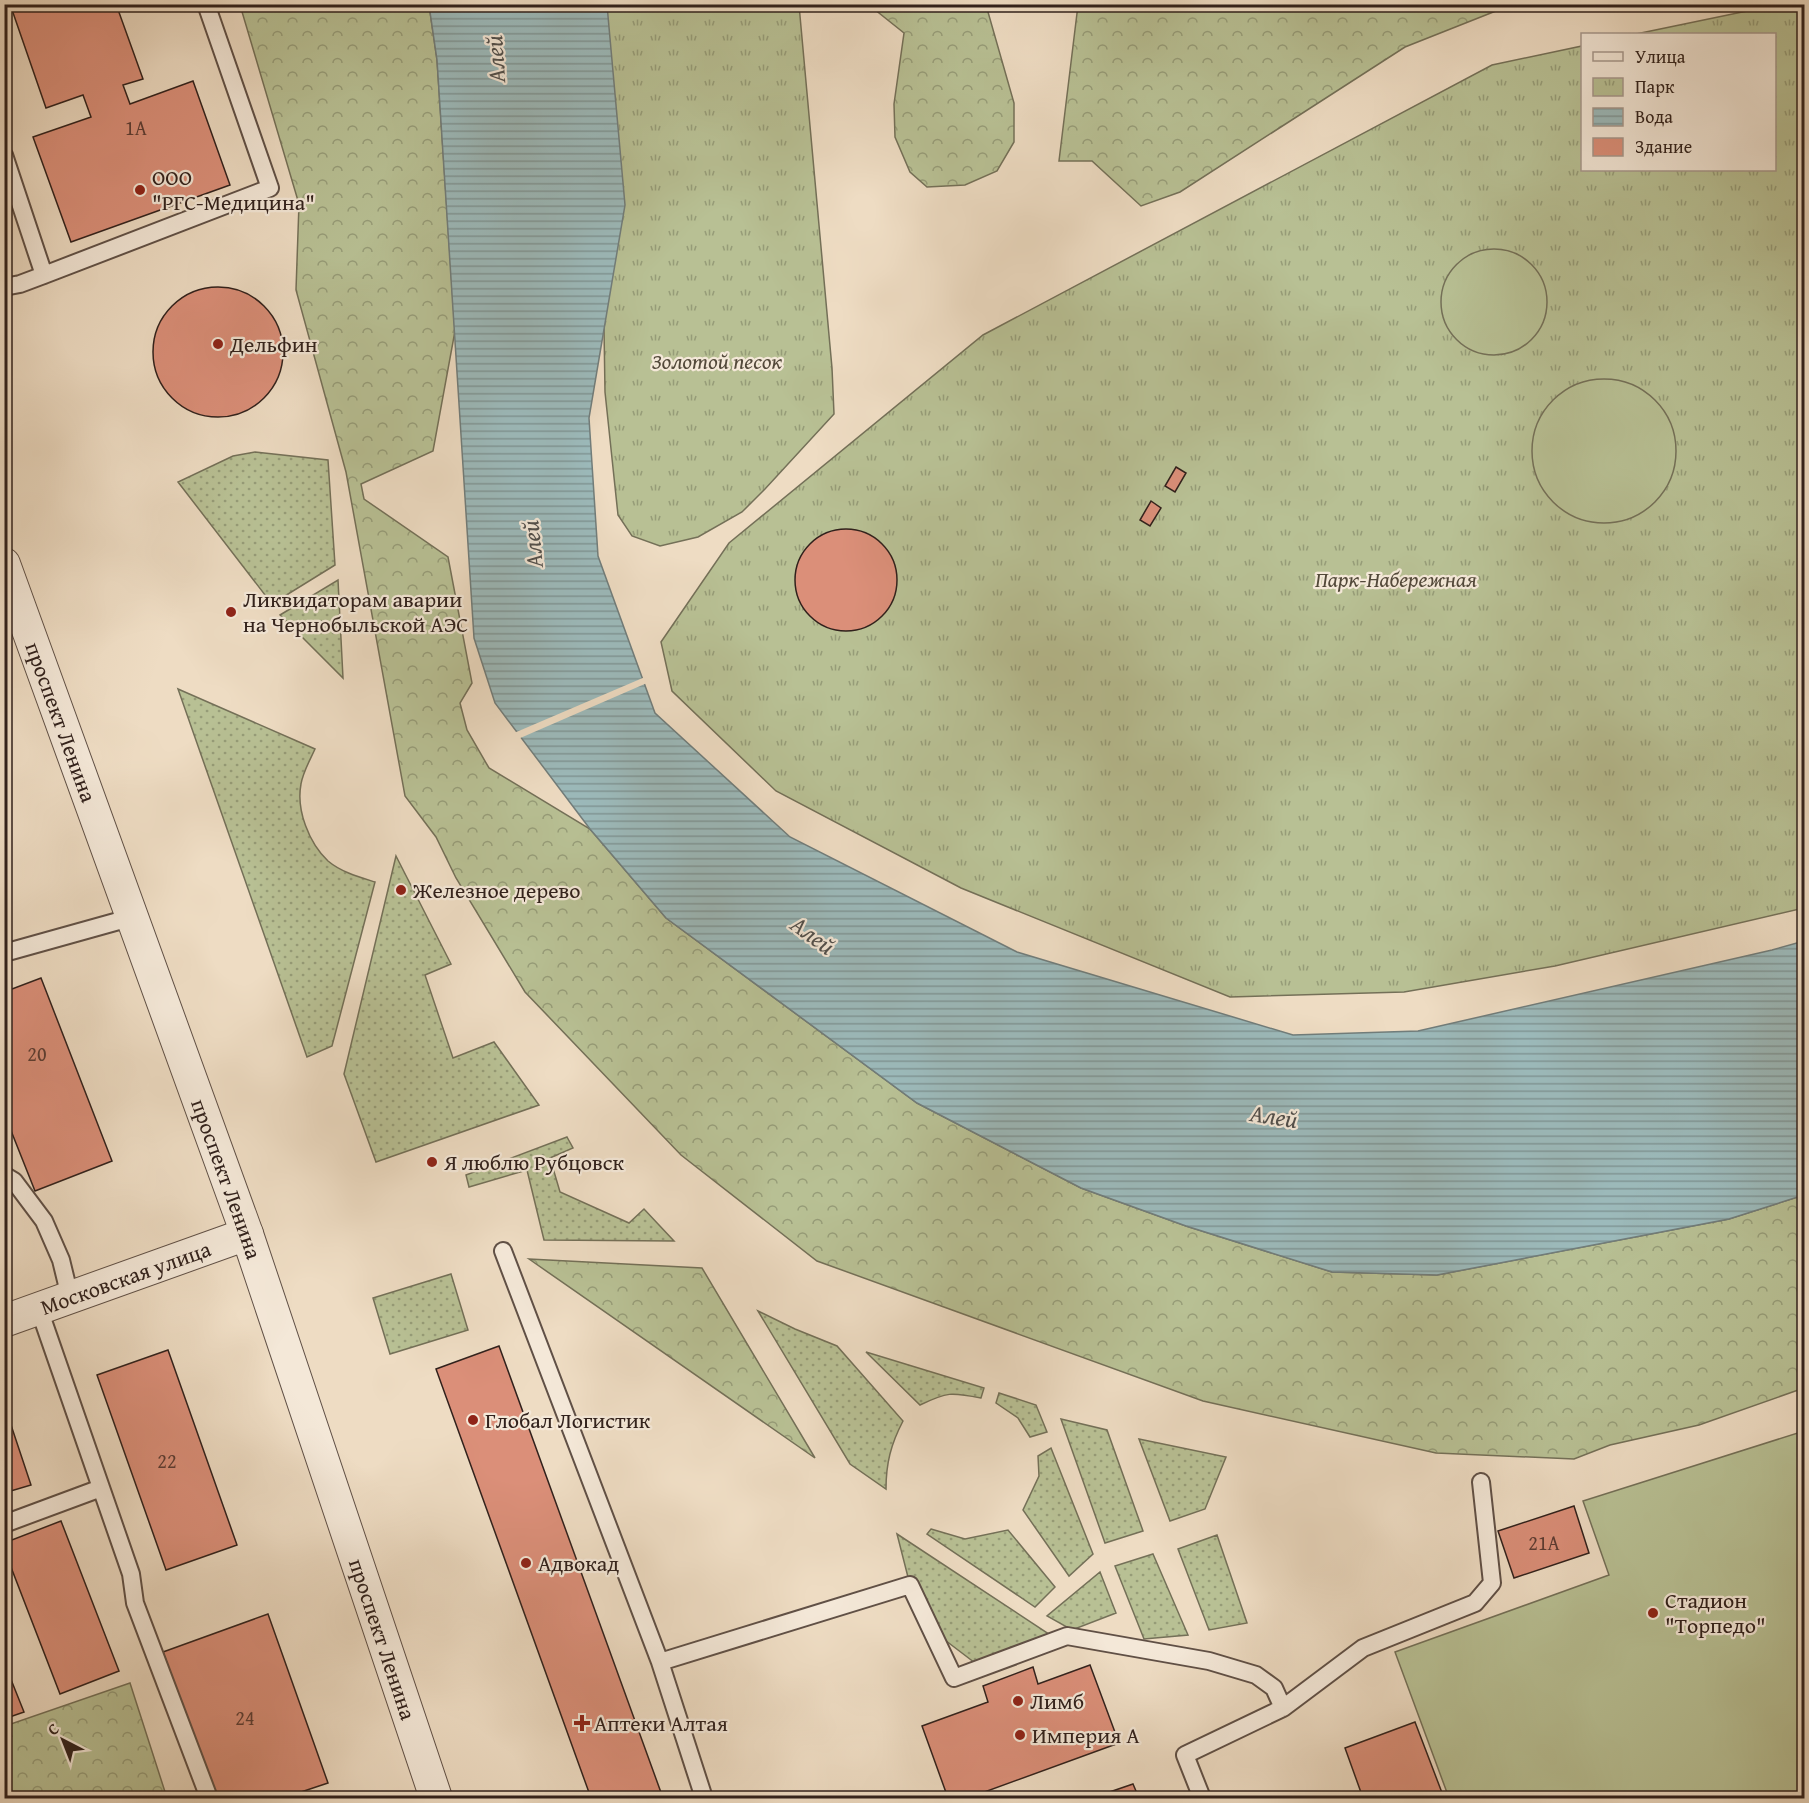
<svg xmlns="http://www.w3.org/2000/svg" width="1809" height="1803" font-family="'Gentium Book Plus',serif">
  <defs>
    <pattern id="grass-dots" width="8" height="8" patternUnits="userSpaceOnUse" patternTransform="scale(1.5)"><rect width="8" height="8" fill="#b8c094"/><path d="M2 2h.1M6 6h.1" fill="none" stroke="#969c78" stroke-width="1.8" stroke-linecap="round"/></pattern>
    <pattern id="forest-crowns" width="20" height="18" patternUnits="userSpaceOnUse" patternTransform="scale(1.5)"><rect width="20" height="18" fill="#b8c094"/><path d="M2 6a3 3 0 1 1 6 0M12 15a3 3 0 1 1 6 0" fill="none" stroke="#969c78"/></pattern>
    <pattern id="park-tufts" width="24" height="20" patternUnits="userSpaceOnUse" patternTransform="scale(1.5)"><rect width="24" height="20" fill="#b8c094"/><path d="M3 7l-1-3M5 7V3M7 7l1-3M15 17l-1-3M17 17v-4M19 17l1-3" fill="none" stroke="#969c78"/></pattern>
    <pattern id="water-rules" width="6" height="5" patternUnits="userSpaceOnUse" patternTransform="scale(1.5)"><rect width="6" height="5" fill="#9cbabb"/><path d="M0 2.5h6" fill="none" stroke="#809797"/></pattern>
  </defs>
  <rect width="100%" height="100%" fill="#eedcc3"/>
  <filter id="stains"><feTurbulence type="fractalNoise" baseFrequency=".00333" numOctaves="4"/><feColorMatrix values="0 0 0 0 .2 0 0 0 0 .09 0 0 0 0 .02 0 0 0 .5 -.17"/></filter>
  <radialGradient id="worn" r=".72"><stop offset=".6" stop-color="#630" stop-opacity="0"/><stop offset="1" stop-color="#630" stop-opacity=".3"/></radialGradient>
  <path fill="url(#grass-dots)" stroke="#747058" stroke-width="1.5" d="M255,452L328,460L335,565L272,604L178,482L233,456Z
    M338,580L343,678L280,615Z
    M178,689L315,749C310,760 303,772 301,784C296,810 309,843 328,861C341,872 359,877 375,882L332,1046L307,1057Z
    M396,856L451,964L425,975L453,1058L494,1042L539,1105L376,1162L344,1074Z
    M567,1137L573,1148L550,1158L560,1192L629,1223L644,1209L674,1241L544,1240L527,1170L469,1187L466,1175Z
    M451,1274L468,1330L390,1354L373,1298Z
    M758,1311L795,1329L837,1346L903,1421C891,1444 886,1463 886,1489L850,1464Z
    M866,1352L984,1388L981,1398C951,1392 947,1392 920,1405Z
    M999,1393L1036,1405L1047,1432L1030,1437L1018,1418L996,1403Z
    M1061,1419L1107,1430L1143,1531L1105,1543Z
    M1139,1439L1226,1457L1205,1509L1170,1521Z
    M1051,1448L1093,1554L1069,1576L1023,1510L1039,1476L1038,1456Z
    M931,1529L965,1539L1008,1530L1055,1587L1035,1607L927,1534Z
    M897,1534L1055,1638L979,1666L941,1637L910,1585Z
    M1217,1535L1247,1623L1209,1630L1178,1549Z
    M1153,1554L1188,1635L1144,1639L1115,1566Z
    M1100,1572L1116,1613L1072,1630L1047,1616Z"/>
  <path fill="url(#forest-crowns)" stroke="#747058" stroke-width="1.5" d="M240,5H429L437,60L455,331L433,451L361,484L364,499L448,557L472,683L460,703L467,730L489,768L590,829L666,918L917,1103L1081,1188L1186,1226L1332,1272L1437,1275L1729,1219L1804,1195V1388L1699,1425L1610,1445L1574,1459L1436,1453L1203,1401L817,1261L681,1155L525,992L456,878L436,837L405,796L346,472L296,290L299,204Z
    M869,5H986L1014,103V142L997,171L965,185L927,187L910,172L895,137L894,104L904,33Z
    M1078,5V4L1511,5L1405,47L1180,192L1141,206L1092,161H1059Z
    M529,1259L702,1268L815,1458Z
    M130,1683L167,1798H5V1726Z"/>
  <path fill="url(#park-tufts)" stroke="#747058" stroke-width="1.5" d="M599,5H799L832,368L834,414L765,489L742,512L698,537L660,546L632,536L618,515L605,392Z
    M1776,5H1804V908L1555,966L1404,992L1230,997L961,888L776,791L672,691L661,642L729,543L983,335L1492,65L1582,46V170H1774V34H1636Z"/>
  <path fill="#b8c094" stroke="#747058" stroke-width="1.5" d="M1441 302a53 53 0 1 1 106 0a53 53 0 1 1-106 0Z
    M1532 451a72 72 0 1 1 144 0a72 72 0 1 1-144 0Z
    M1804,1431V1798H1449L1395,1652L1609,1575L1583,1501Z"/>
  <path fill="url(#water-rules)" stroke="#717d7b" stroke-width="1.5" d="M429,5H607L625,205L589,418L598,556L655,713L790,837L1017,952L1293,1035L1418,1031L1772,950L1804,941V1195L1729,1219L1437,1275L1332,1272L1186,1226L1081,1188L917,1103L666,918L590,829L495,703L474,638L437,60Z"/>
  <path fill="#eedcc3" d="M645,677L647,683L518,739L514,733Z"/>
  <path fill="#db8f79" stroke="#31211c" stroke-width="1.5" d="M10,4H116L143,79L123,85L130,104L193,81L230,185L71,242L33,137L91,117L83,95L46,108Z
    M153 352a65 65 0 1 1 130 0a65 65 0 1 1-130 0Z
    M1176,467L1186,473L1175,492L1165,486Z
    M1151,501L1161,508L1150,526L1140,520Z
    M795 580a51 51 0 1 1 102 0a51 51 0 1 1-102 0Z
    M41,978L112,1161L35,1191L4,1113V992Z
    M499,1346L663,1798H591L436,1369Z
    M168,1350L237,1545L166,1570L97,1375Z
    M7,1413L31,1485L4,1493V1414Z
    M1574,1506L1589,1553L1514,1578L1498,1531Z
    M61,1521L119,1671L60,1694L4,1549V1543Z
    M268,1614L328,1783L283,1798H215L163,1652Z
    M4,1662L24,1712L4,1719Z
    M1090,1665L1119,1743L968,1798H948L922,1726L988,1702L983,1686L1033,1667L1038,1684Z
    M1415,1722L1444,1798H1363L1345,1748Z
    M1133,1784L1139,1798H1092Z"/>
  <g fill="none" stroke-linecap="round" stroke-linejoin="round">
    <defs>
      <path id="service" d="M4,155L44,275
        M4,287L20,284L44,275L270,188L206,4
        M4,953L133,917
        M4,1175L14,1181L44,1221L61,1260L70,1297
        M503,1251L660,1662
        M39,1309L131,1574L135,1603L209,1798
        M4,1524L101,1488
        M1283,1708L1363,1648L1475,1603L1492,1583L1481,1482
        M704,1798L660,1662L910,1585L954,1678L1067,1636L1209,1661L1256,1675L1274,1688L1283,1708L1185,1755L1202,1798"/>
      <g id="minor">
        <path id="s1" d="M4,564L247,1234L436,1798"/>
        <path id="s2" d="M4,1321L247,1234"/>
      </g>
    </defs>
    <use href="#service" stroke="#605046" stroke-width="20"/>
    <use href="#minor" stroke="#605046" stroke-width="34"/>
    <use href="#service" stroke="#f4e8d8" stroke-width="16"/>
    <use href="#minor" stroke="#f4e8d8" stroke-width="32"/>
  </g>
  <g fill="#8f2418" stroke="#f4e8d8" stroke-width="2">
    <circle cx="140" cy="190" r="6"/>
    <circle cx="218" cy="344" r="6"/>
    <circle cx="231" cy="612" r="6"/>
    <circle cx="401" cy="890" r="6"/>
    <circle cx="432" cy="1162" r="6"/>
    <circle cx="473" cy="1420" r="6"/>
    <circle cx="526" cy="1563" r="6"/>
    <circle cx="1653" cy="1613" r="6"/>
    <circle cx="1018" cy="1701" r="6"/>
    <path d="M579 1714h6v6h6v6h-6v6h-6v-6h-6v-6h6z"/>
    <circle cx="1020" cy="1735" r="6"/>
  </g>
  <g text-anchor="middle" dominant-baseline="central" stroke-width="4.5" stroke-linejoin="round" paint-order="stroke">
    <g font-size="20" fill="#5c3c33">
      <text x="136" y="127">1А</text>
      <text x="37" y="1053">20</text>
      <text x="167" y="1460">22</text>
      <text x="1544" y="1542">21А</text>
      <text x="245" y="1717">24</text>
    </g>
    <g font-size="22" fill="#31211c" stroke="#f4e8d8" text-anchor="start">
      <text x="152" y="177">ООО<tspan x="152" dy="25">"РГС-Медицина"</tspan></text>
      <text x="230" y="344">Дельфин</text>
      <text x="243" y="599">Ликвидаторам аварии<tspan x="243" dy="25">на Чернобыльской АЭС</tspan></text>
      <text x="413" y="890">Железное дерево</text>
      <text x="444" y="1162">Я люблю Рубцовск</text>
      <text x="485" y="1420">Глобал Логистик</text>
      <text x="538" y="1563">Адвокад</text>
      <text x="1665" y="1600">Стадион<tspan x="1665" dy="25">"Торпедо"</tspan></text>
      <text x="1030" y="1701">Лимб</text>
      <text x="594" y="1723">Аптеки Алтая</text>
      <text x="1032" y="1735">Империя А</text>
    </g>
    <g font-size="22" font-style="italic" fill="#53493a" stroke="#f4e8d8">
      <text x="717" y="361">Золотой песок</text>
      <text x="1396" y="579">Парк-Набережная</text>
    </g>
    <g font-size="22" fill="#31211c" stroke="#f4e8d8">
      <text stroke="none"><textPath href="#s1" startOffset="168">проспект Ленина</textPath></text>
      <text stroke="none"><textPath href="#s1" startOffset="654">проспект Ленина</textPath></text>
      <text stroke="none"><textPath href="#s2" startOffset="129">Московская улица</textPath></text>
      <text stroke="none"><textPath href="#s1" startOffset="1140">проспект Ленина</textPath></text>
    </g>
    <g font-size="24" font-style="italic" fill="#514f4c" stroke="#f4e8d8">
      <text transform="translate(495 59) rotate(-94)">Алей</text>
      <text transform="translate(532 544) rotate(-96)">Алей</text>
      <text transform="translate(813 935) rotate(36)">Алей</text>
      <text transform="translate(1274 1116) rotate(9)">Алей</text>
    </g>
  </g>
  <rect width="1809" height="1803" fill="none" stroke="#eedcc3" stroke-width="24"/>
  <rect x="6" y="6" width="1797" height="1791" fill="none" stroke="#31211c" stroke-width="3"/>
  <rect x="12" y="12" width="1785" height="1779" fill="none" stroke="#31211c" stroke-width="1.5"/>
  <rect x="1581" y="33" width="195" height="138" fill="#f4e8d8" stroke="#a6988d" stroke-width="1.5"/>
  <rect x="1593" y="52" width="30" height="9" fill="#f4e8d8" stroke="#a6988d" stroke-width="1.5"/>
  <text x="1635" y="63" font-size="18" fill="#31211c">Улица</text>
  <rect x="1593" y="78" width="30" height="18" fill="url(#park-tufts)" stroke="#a6988d" stroke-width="1.5"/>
  <text x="1635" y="93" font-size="18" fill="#31211c">Парк</text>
  <rect x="1593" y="108" width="30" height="18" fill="url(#water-rules)" stroke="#a6988d" stroke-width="1.5"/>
  <text x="1635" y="123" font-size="18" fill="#31211c">Вода</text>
  <rect x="1593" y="138" width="30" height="18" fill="#db8f79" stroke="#a6988d" stroke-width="1.5"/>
  <text x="1635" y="153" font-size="18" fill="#31211c">Здание</text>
  <g transform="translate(63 1740) rotate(318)" stroke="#f4e8d8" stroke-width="4.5" paint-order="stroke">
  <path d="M0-4.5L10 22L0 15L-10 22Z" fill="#31211c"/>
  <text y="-9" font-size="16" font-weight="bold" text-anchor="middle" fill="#31211c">С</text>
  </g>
  <rect width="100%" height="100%" filter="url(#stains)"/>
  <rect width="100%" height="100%" fill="url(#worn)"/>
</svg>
